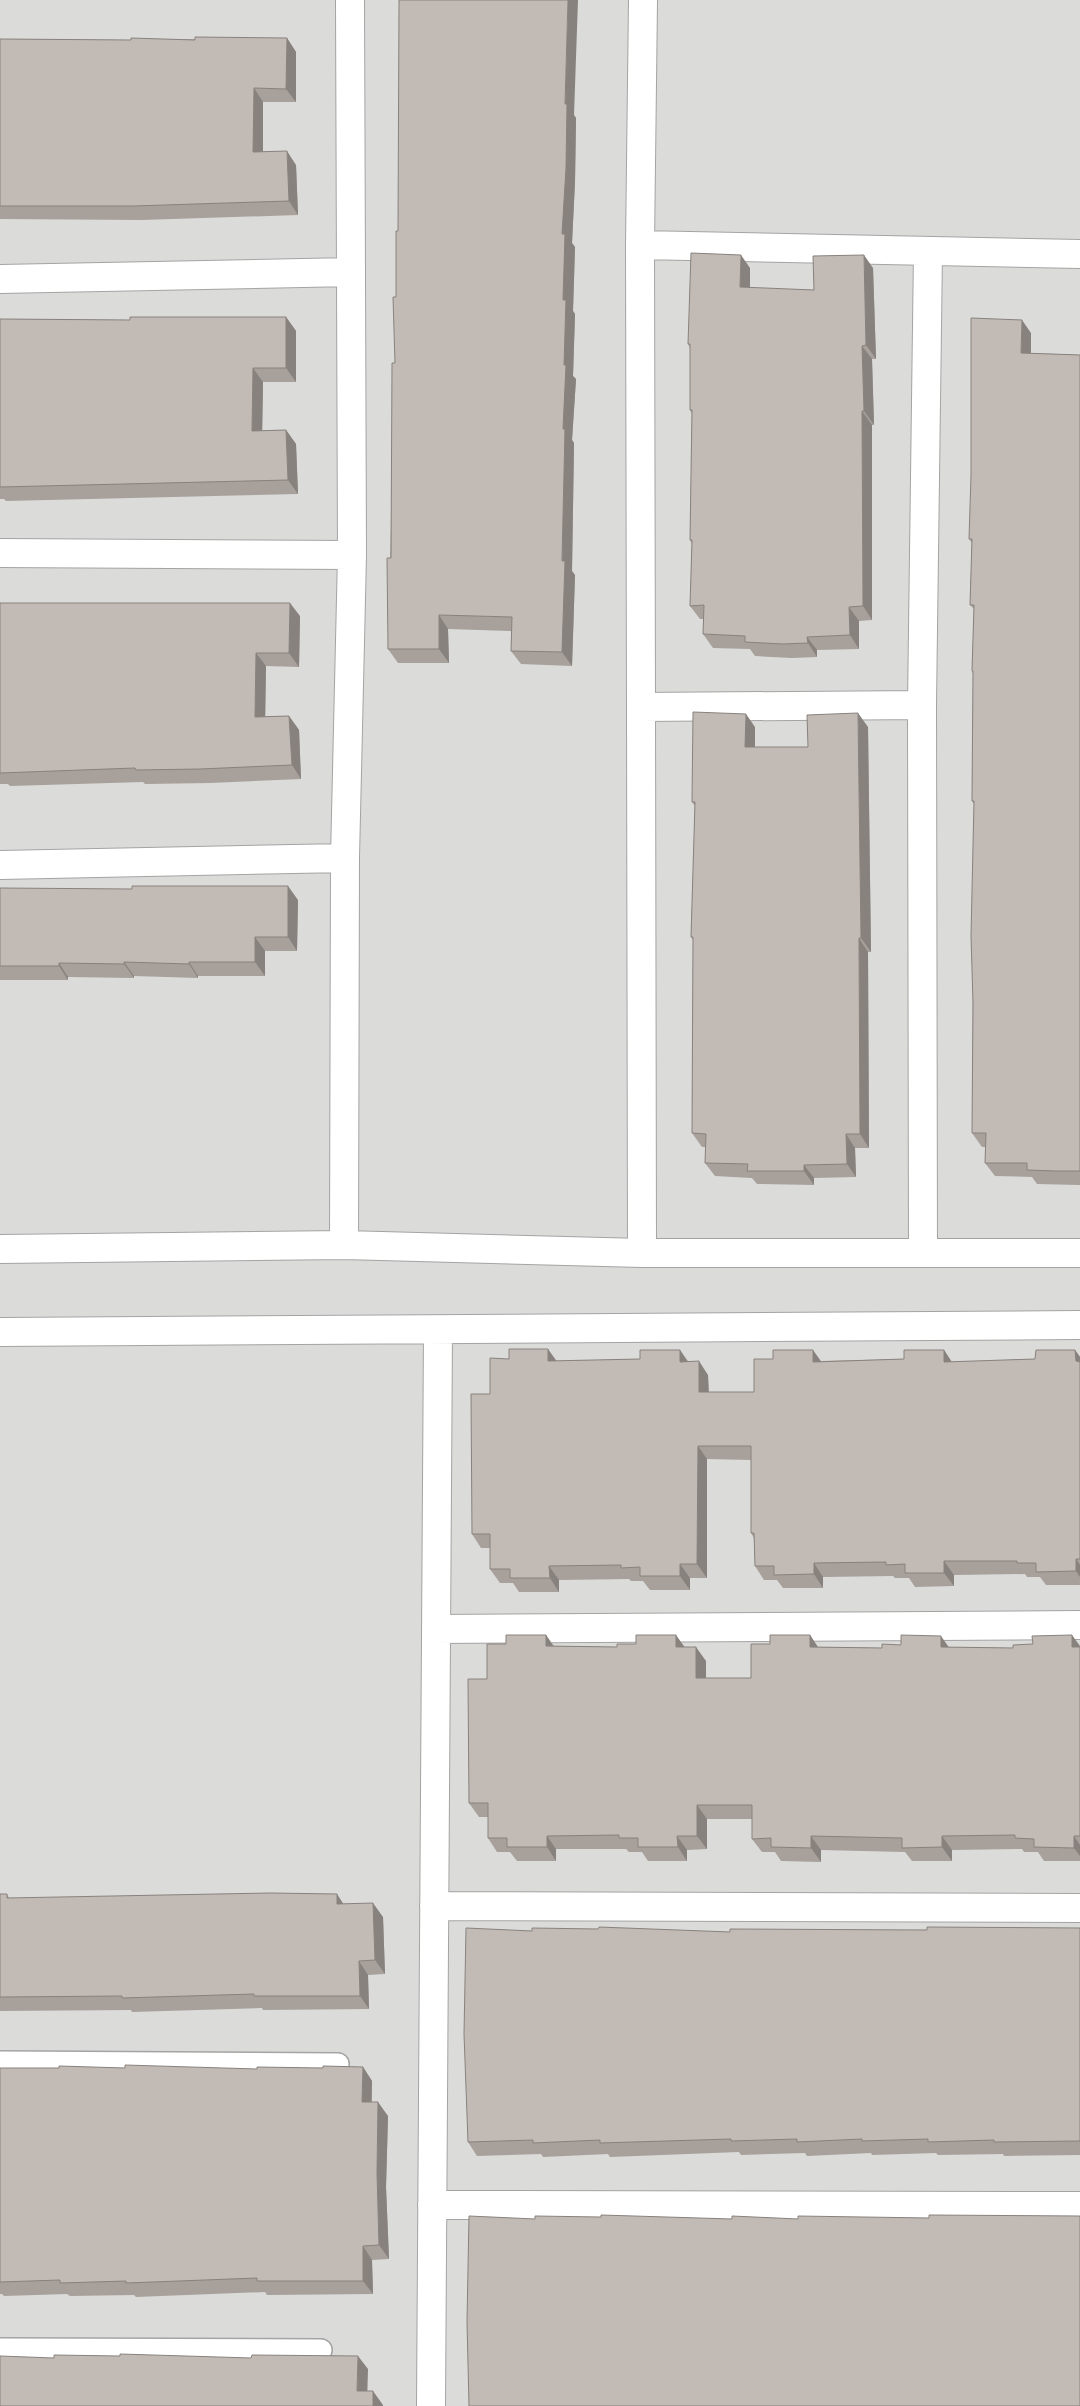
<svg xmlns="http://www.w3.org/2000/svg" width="1080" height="2406" font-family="'Roboto Condensed',sans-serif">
  <rect width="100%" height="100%" fill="#eeebe4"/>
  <path fill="#dbdbda" d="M0,0H1080V2406H0Z"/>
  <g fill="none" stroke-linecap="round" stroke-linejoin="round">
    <defs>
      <path id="lane" d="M0,2062L338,2064
        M0,2349L321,2350"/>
      <path id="street" d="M643,0L640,245L641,707L922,705
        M640,245L1080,254
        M0,279L351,272
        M0,553L352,555
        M641,707L642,1253
        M0,865L345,858
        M344,1245L345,858L352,555L350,0
        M0,1249L344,1245L642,1253H1080
        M923,1253L922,705L928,251
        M0,1332L1080,1325
        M436,1629L1080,1625
        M434,1906L1080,1908
        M432,2205L1080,2206
        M431,2406L438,1331"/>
    </defs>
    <use href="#lane" stroke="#a4a4a4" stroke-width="24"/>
    <use href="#street" stroke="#a4a4a4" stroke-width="30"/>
    <use href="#lane" stroke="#fff" stroke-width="21"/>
    <use href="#street" stroke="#fff" stroke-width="28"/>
  </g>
  <path fill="#a7a09b" d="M287,38L296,52V102H263V152L296,165L298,215L142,220L0,219V39L131,40Z
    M574,115L576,118L575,182L572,243L575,247L573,311L575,314L573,376L576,379L572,440L574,443L572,571L575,575L572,666L521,664L511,651L512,631L448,629L449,663H398L388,649L398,231Z
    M750,268V288L814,290L873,268L876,359H872L874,425H872V620L859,621V649L817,650V657L792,658L755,656L750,649L713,648L703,634L704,619H700L690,606L692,544L690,540L692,414L690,410V348L688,344Z
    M286,317L296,331V382H263L262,431L286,430L296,444L298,494L6,501L4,499H0V319L130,320Z
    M1031,333V353L1080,355V1185L1037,1184L1032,1177L995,1176L985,1163V1147H982L972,1133L974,804L972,801L973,674L972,671L974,609L970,605L972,543L969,539Z
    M0,603L300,616L299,667L266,666L265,717L289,716L299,730L301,779L210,783L145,784L143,782L10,786L8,784H0Z
    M755,727V747H808L868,727L871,952H868L869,1148H855L856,1177L814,1178V1185L757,1184L752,1178L715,1176L705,1163L706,1147H702L692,1133L693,940L691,937L695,806L692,802Z
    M0,888L298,900L297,951H265V976H198V978L134,976V978L68,977V980H0Z
    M680,1350L688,1361L708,1375L709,1392H754L821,1361L904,1359L944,1350L952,1362L1035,1359L1075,1350L1080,1357V1585H1046L1040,1577H1027L1025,1574L954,1575V1586L915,1587L909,1578H895L893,1576L823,1577V1588H783L777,1580H764L755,1566L754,1538L751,1533V1460L707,1459V1578H690V1590H650L643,1581H631L629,1579L559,1580V1592H519L513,1583H500L490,1569V1548H481L472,1534L490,1394L556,1361L640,1359Z
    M546,1635L554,1646L617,1647H685L706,1661V1678H751L770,1644L810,1635L818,1647L882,1648L948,1647L1013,1648L1080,1646V1861H1044L1038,1852H1024L1022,1849L952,1850V1861H912L905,1852L821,1850V1862L781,1861L775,1852H762L752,1839V1819H707V1849L687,1850V1861H648L642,1852H629L626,1849H556V1861H517L510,1852H497L488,1838V1817H479L469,1803L487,1679L506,1644Z
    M0,1894H7L9,1898L343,1904L383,1917L385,1974L368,1975L369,2009L263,2010L262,2008L132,2012L131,2010L0,2011Z
    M1080,1928V2155L1004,2156L1003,2154L938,2155L936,2153L872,2155L871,2153L807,2156L805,2153L741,2155L739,2152L610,2157L608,2154L543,2157L541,2154L477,2156L468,2142L532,1931L730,1932Z
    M363,2067L372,2081V2102L388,2116L386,2187L389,2259L372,2260L373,2294L267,2295L265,2292L136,2297L134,2295L70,2296L67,2294L4,2296L2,2294H0V2068H125L257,2069Z"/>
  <path fill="#88827e" d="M568,0H578L574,115L576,118L575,182L572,243L575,247L573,311L575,314L573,376L576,379L572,440L574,443L572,571L575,575L572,666L562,652L563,429L564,365L562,234L565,104Z
    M287,38L296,52V102L286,89Z
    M254,88L263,102V166L253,152Z
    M287,151L296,165L298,215L289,201Z
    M741,255L750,268V301L740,287Z
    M864,255L873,268L876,359L866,345Z
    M286,317L296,331V382L286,368Z
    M1022,320L1031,333V367L1021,353Z
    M862,346L872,359L874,425L864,411Z
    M253,368L263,382L262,445L252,431Z
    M862,411L872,425V620L863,606Z
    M286,430L296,444L298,494L288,480Z
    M290,603L300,616L299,667L289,653Z
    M849,607L859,621V649L850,635Z
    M439,615L448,629L449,663L439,649Z
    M807,637L817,650V657L808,643Z
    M256,653L266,666L265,731L255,717Z
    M858,713L868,727L871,952L861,938Z
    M746,714L755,727V761L745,747Z
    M289,716L299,730L301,779L292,765Z
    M288,886L298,900L297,951L288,937Z
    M255,937L265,951V976L255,962Z
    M859,938L868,952L869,1148L860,1134Z
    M124,962L134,976V978L124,964Z
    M189,962L198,976V978L189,964Z
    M59,963L68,977V980L59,966Z
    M846,1134L855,1148L856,1177L847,1164Z
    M804,1165L814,1178V1185L804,1171Z
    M548,1349L558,1363L548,1361Z
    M680,1350L689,1364L680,1362Z
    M813,1350L823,1364L813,1362Z
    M944,1350L953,1364L944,1362Z
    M1075,1350L1080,1357V1368L1076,1361Z
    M699,1361L708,1375L709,1406L699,1392Z
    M698,1446L707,1459V1578L697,1564Z
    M1076,1559L1080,1565V1577L1076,1571Z
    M944,1561L954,1575V1586L944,1573Z
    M814,1563L823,1577V1588L814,1574Z
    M680,1564L690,1578V1590L680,1576Z
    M549,1566L559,1580V1592L550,1578Z
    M546,1635L555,1649L546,1646Z
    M676,1635L686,1649L676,1647Z
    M810,1635L819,1649L810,1647Z
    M1072,1635L1080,1646V1658L1072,1647Z
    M941,1636L950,1649L941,1647Z
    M696,1647L706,1661V1692L696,1678Z
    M697,1805L707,1819V1849L697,1836Z
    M547,1836L556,1849V1861L547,1847Z
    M677,1836L687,1850V1861L678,1847Z
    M811,1836L821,1850V1862L811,1848Z
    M942,1836L952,1850V1861L942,1847Z
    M1074,1836L1080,1845V1856L1074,1848Z
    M337,1894L346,1908L337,1904Z
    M373,1903L383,1917L385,1974L375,1960Z
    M359,1961L368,1975L369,2009L360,1996Z
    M363,2067L372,2081L371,2115L362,2102Z
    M378,2102L388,2116L386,2187L389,2259L379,2245L377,2173Z
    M363,2246L372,2260L373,2294L363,2281Z
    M358,2356L368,2369L367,2404L357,2391Z
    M373,2391L383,2405V2406H373Z"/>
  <path fill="#c2bab4" stroke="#88827e" d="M399,0H568L565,104H567L566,168L562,234H565L563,300H566L564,365H566L563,429H565L562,561H565L562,652L511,651L512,617L439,615V649H388L387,558H391L392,363H395L393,297H396V231H398Z
    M195,37L287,38L286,89L254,88L253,152L287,151L289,201L133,206H0V39L131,40V38L195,40Z
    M691,253L741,255L740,287L814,290L813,256L864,255L866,345L862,346L864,411H862L863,606L849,607L850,635L807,637L808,643L783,644L745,642V636L703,634L704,605L690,606L692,540H690L692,410H690V344H688Z
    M130,317H286V368H253L252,431L286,430L288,480L0,487V319L130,320Z
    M971,318L1022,320L1021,353L1080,355V1171H1056L1027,1170V1163H985L986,1133H972L973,1003L971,936L974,801H972L973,671H972L974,605H970L972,539H969L971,476Z
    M0,603H290L289,653H256L255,717L289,716L292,765L200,769L136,770L135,768L0,773Z
    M693,712L746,714L745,747H808L807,715L858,713L861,938H859L860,1134H846L847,1164L804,1165V1171H747L748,1164L705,1163L706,1134L692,1133L693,937H691L695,802H692Z
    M132,886H288V937H255V962H189V964L124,962V964L59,963V966H0V888L132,889Z
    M509,1349H548V1361L640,1359V1350H680V1362L699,1361V1392H754V1359H773V1350H813V1362L904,1359V1350H944V1362L1035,1359L1036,1350H1075L1076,1361L1080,1362V1559H1076V1571L1036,1572V1563H1017V1561H944V1573H905V1564L886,1565V1562L814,1563V1574L774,1575V1566H755L754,1533H751V1446H698L697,1564H680V1576H640V1567L621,1568V1565L549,1566L550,1578H510V1569H490V1534H472L471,1394H490V1358L509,1359Z
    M506,1635H546V1646L617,1647V1644H636V1635H676V1647H696V1678H751V1644H770V1635H810V1647L882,1648V1644L901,1645V1635L941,1636V1647L1013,1648V1645L1033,1644L1032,1636L1072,1635V1647H1080V1836H1074V1848L1034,1847V1839L1015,1838V1835L942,1836V1847L902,1848V1838L811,1836V1848L771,1847V1838L752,1839V1805H697V1836H677L678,1847H638V1838H619V1835L547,1836V1847H507V1838H488V1803H469L468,1679H487V1644H506Z
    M270,1893L337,1894V1904L373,1903L375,1960L359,1961L360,1996H254V1994L122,1998V1996L0,1997V1894H7V1898Z
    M599,1927L730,1932V1929L927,1930V1927L1080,1928V2141L994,2142V2140L928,2142V2139L862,2141V2139L797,2142V2139L731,2141V2139L600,2143V2140L533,2143V2140L468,2142L464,2034L466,1928L532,1931V1928L598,1929Z
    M125,2065L257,2069V2067L323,2068V2066L363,2067L362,2102H378L377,2173L379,2245L363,2246V2281H257V2278L126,2283V2281L60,2283V2280L0,2282V2068H59V2066L125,2068Z
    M601,2215L732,2219V2216L798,2219V2216L929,2218V2215L1080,2216V2406H469L467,2322L469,2216L535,2219V2216L601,2217Z
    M120,2354L251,2358L252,2355L358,2356L357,2391H373V2406H0V2356L54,2358V2355L120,2356Z"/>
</svg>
